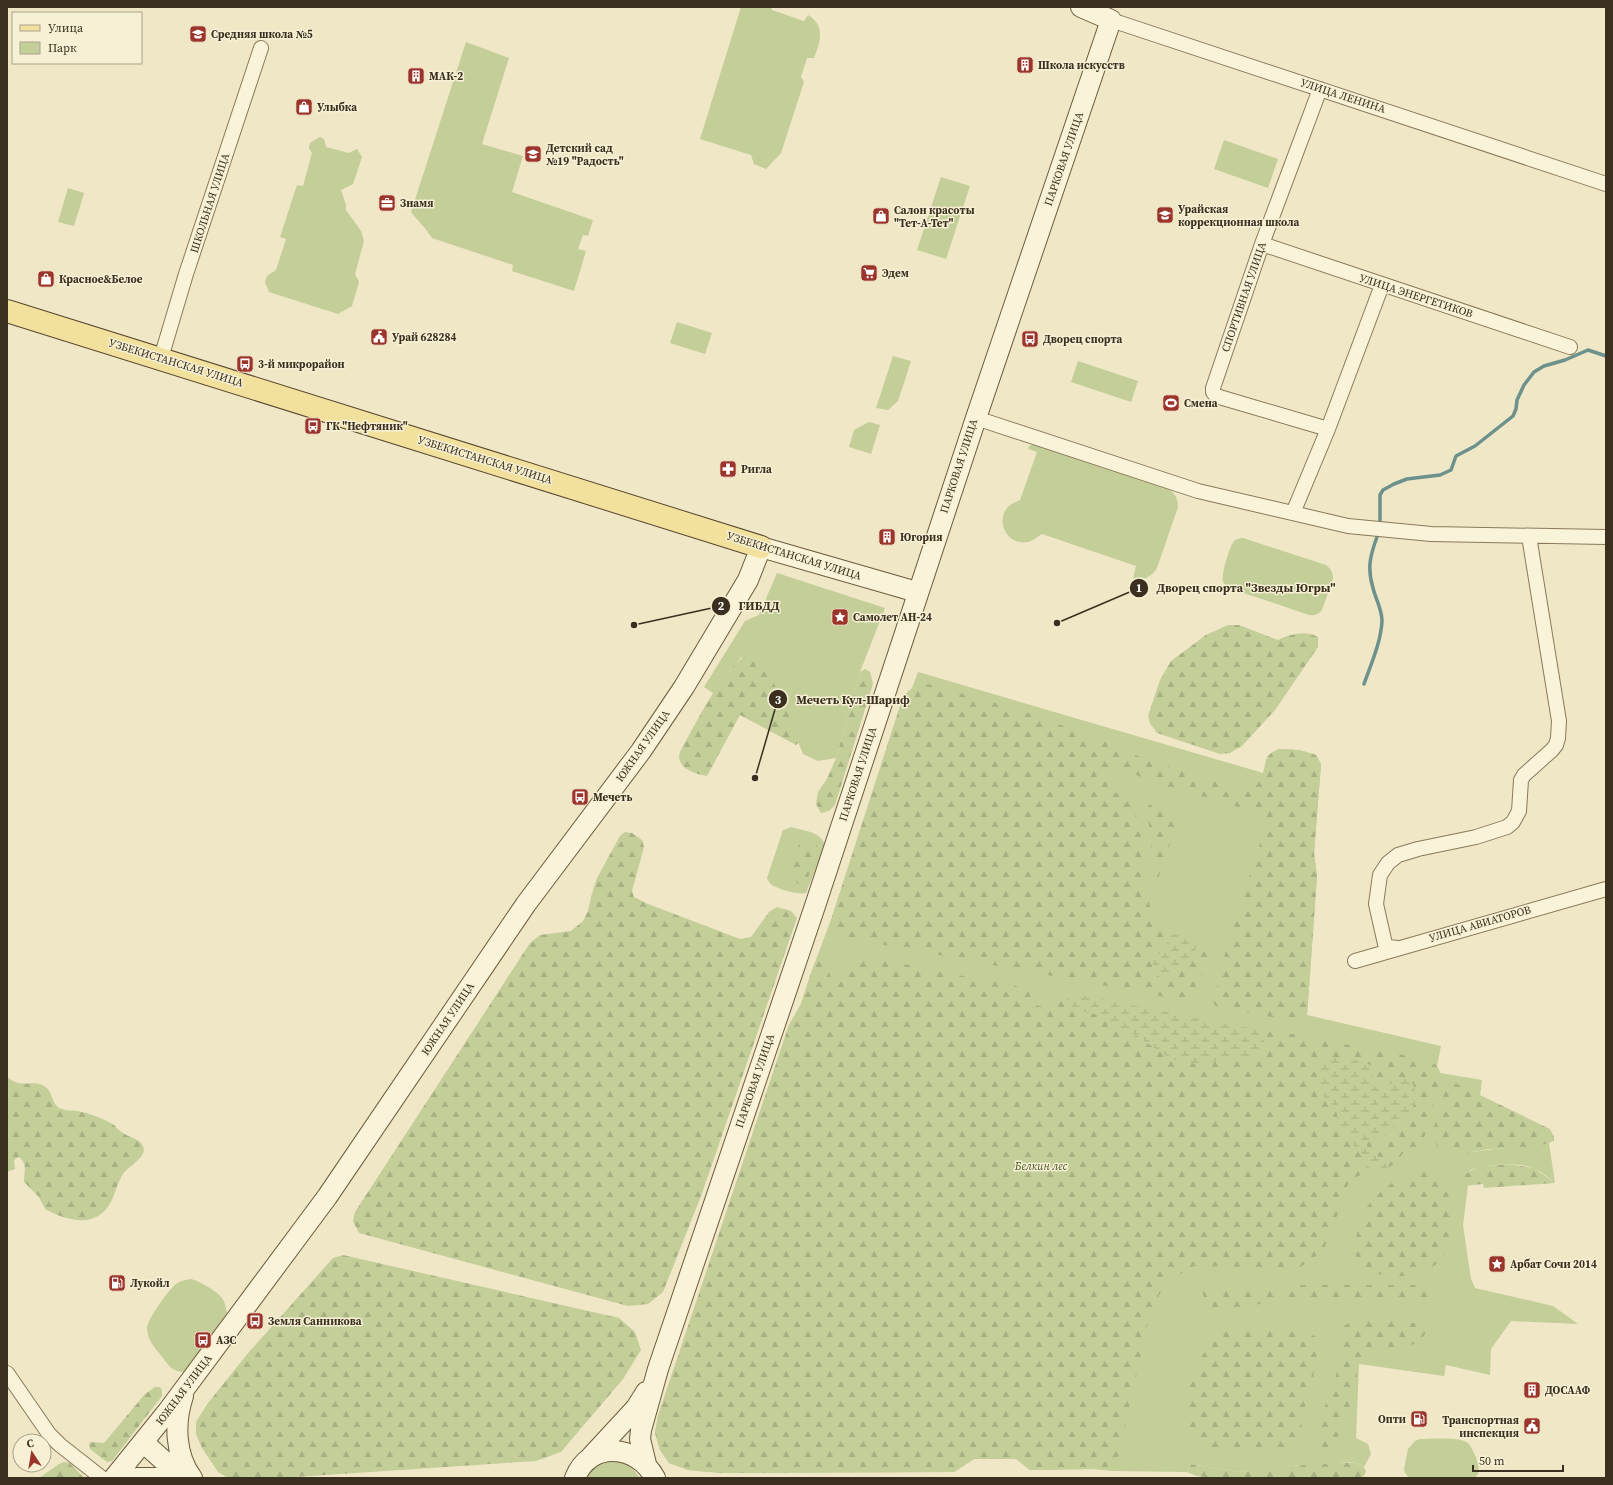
<svg xmlns="http://www.w3.org/2000/svg" width="1613" height="1485" font-family="'Source Serif 4',serif">
  <defs>
    <pattern id="forest-firs" width="22" height="20" patternUnits="userSpaceOnUse"><rect width="22" height="20" fill="#c3ce99"/><path d="M5 1l3.5 6h-7zM16 11l3.5 6h-7z" fill="#a8b183"/></pattern>
    <pattern id="wetland-marsh" width="20" height="14" patternUnits="userSpaceOnUse"><rect width="20" height="14" fill="#c3ce99"/><path d="M1 5h8M5 5V1M11 12h8M15 12V8" fill="none" stroke="#a8b183"/></pattern>
  </defs>
  <rect width="100%" height="100%" fill="#efe7c6"/>
  <path fill="#c3ce99" d="M741,7H771L772,10L804,21L808,15C826,26 820,42 814,58H807L801,77L804,82L781,153L766,169L754,164L751,155L700,139Z
    M466,42L509,58L482,144L523,156L512,192L593,220L588,236L583,235L578,249L586,251L574,291L512,271L513,265L432,238C426,228 418,221 411,212Z
    M320,137L324,139L326,147L349,153L357,149L362,157L353,184L341,190L346,205V210L361,231L364,241L355,274L359,282L352,306L338,314L269,292L265,282L267,276L276,270L286,239L280,237L297,185L303,186L312,153L309,148L310,143Z
    M1224,140L1278,159L1268,188L1214,169Z
    M941,177L970,186L946,259L917,250Z
    M68,188L84,193L74,226L58,222Z
    M677,322L712,333L705,354L670,343Z
    M893,356L911,361L898,401L888,410L876,408Z
    M1078,361L1138,381L1131,402L1071,382Z
    M869,422L880,425L871,454L849,447L854,430Z
    M1036,444L1165,487C1173,491 1178,497 1178,507L1157,568C1151,578 1143,580 1133,579L1136,566L1042,534C1037,537 1033,541 1028,542C1009,546 995,524 1007,508C1010,504 1016,502 1020,500L1037,452L1028,449L1029,446Z
    M1243,538L1326,565C1331,569 1333,572 1333,579L1322,610C1319,614 1315,616 1309,615L1232,589C1228,587 1224,585 1223,581C1221,574 1230,546 1234,541C1237,539 1239,538 1243,538Z
    M777,573L885,608L860,672L836,758L818,761L803,754L786,711L741,657L713,693L704,687L745,621L759,615Z
    M918,672L1263,773L1267,757L1278,749L1300,750L1316,755L1321,764L1314,853L1317,876L1307,1015L1441,1046L1437,1066L1440,1073L1482,1080L1473,1152C1498,1147 1523,1149 1549,1143L1555,1183C1549,1178 1542,1172 1535,1169C1519,1161 1486,1164 1470,1170L1463,1225L1471,1279L1475,1288L1553,1306L1578,1324L1511,1321L1491,1349L1490,1375L1446,1365L1444,1376L1359,1364L1356,1438L1368,1444L1371,1454L1364,1467C1355,1459 1340,1463 1329,1465C1317,1466 1304,1464 1292,1466C1272,1469 1251,1473 1231,1471C1218,1469 1204,1466 1191,1464L1187,1472L1115,1471L1094,1469L1030,1470L1016,1459H974L954,1472L721,1473L688,1470L669,1463L660,1450L655,1433L658,1416L789,1025L801,1004L811,973L832,917L903,697L912,688Z
    M791,827C804,831 820,831 825,845L806,893C799,895 775,889 770,883C769,882 767,879 767,878L783,830Z
    M191,1279C199,1281 217,1291 222,1298C225,1302 226,1308 227,1313L185,1372C173,1372 170,1367 163,1358C156,1349 147,1340 147,1328C147,1320 169,1289 176,1284C180,1281 186,1280 191,1279Z
    M1420,1439C1429,1439 1463,1436 1469,1444C1472,1448 1475,1455 1477,1460C1479,1467 1480,1473 1475,1478H1409L1405,1473L1404,1469L1408,1449L1415,1441Z
    M619,1460L630,1465L640,1478H585C594,1466 604,1461 619,1460Z"/>
  <path fill="url(#forest-firs)" d="M1228,625H1239L1278,640C1291,634 1304,630 1318,637V647L1275,710L1242,746L1230,753L1220,754L1157,733L1150,723L1148,716L1160,680L1171,661L1206,635Z
    M748,655H757C775,681 788,712 799,742L796,745L740,715L707,776C695,774 675,768 680,752C693,729 725,663 748,655Z
    M865,669L870,672L873,684L835,805L829,811L821,813L816,804L818,792L827,779L836,758L860,672Z
    M928,684L1021,710L1103,741L1143,758L1239,789C1246,787 1255,787 1259,782C1265,775 1264,765 1267,758C1274,743 1304,751 1316,755L1321,764L1314,853L1317,876L1307,1016L1305,1021L1300,1022L1221,1008L1214,1005V999L1227,946L1266,825L1265,819L1262,814L1194,794L1174,791L1132,773L1120,770L1112,771L1108,779L1109,784L1115,792L1131,804L1136,814L1142,840V861L1149,902L1153,916L1163,925L1166,933L1167,944L1153,961L1194,955L1199,941L1208,943L1214,950L1192,996L1187,1001L852,939C841,933 834,930 832,917L903,697C910,688 917,685 928,684Z
    M1153,802L1180,813L1155,888L1150,832L1146,808Z
    M625,832L632,833L642,840L644,847L632,891L634,897L648,904L740,939L751,937L769,912L777,907L791,911L797,918L701,1196L663,1292L648,1304L628,1306L359,1233L353,1221L355,1212L530,943L540,935L571,931L583,921L588,911L591,897L597,878L620,836Z
    M807,837L815,838C821,852 812,868 806,882L798,884L792,878L788,869L801,840Z
    M817,958L825,959L831,978L840,982L849,979L846,969L847,961C881,955 923,969 957,975C981,979 1006,981 1029,991L1032,1004L1044,1007L1060,992H1065L1069,1004L1078,1011L1095,1014L1137,1036L1171,1059L1197,1064L1235,1058L1255,1057L1263,1031L1270,1030L1430,1060L1437,1066L1441,1074V1085L1434,1099L1431,1116L1420,1151L1410,1150L1402,1154L1398,1162L1390,1167L1367,1147L1366,1143L1385,1136L1393,1126L1404,1121L1410,1114L1415,1101V1088L1396,1082L1380,1088L1371,1086L1372,1075L1326,1100L1336,1109L1339,1125L1358,1152L1366,1160V1172L1349,1181L1341,1206L1323,1251L1299,1268L1194,1266L1167,1282L1151,1309L1115,1471L1094,1469L1030,1470L1016,1459H974L954,1472L721,1473L688,1470L669,1463L660,1450L655,1433L658,1416L789,1025L801,1004L811,973Z
    M7,1077C10,1079 14,1082 18,1083C27,1085 35,1081 44,1086C54,1092 51,1106 62,1109C67,1111 72,1110 77,1111C89,1113 103,1118 114,1125C117,1128 119,1131 123,1133C128,1137 137,1138 141,1143C152,1155 128,1166 123,1174C113,1190 114,1212 91,1219C77,1223 57,1216 45,1209L39,1197L24,1182C24,1172 28,1164 19,1157L14,1160L15,1169L7,1172Z
    M1453,1082L1550,1129L1554,1137V1141C1534,1150 1511,1148 1490,1149C1476,1150 1445,1161 1436,1144C1431,1134 1434,1126 1437,1117C1444,1102 1439,1096 1453,1082Z
    M1507,1164L1534,1168L1555,1183L1484,1188L1483,1184L1464,1186L1463,1177C1476,1163 1490,1167 1507,1164Z
    M1424,1172C1433,1174 1441,1178 1446,1186C1451,1193 1450,1234 1448,1243C1447,1248 1445,1253 1443,1257C1432,1274 1396,1280 1379,1274C1371,1271 1363,1267 1358,1261C1351,1249 1359,1220 1366,1208C1373,1199 1385,1187 1395,1181C1404,1176 1414,1174 1424,1172Z
    M343,1255L619,1318L635,1332L641,1350L623,1379L561,1452L536,1461L280,1478H228L218,1472L202,1448L196,1434V1422L208,1403L249,1352L333,1258Z
    M1302,1285H1413L1432,1289L1439,1294L1432,1301L1400,1300L1282,1301H1273L1224,1312L1206,1308L1202,1289H1270Z
    M1367,1320H1386L1425,1324V1334L1420,1341L1411,1345L1366,1354L1360,1361L1348,1415L1332,1449L1324,1454L1318,1447V1429L1320,1420L1336,1376L1342,1338L1341,1328L1349,1323Z
    M1269,1327H1278L1315,1336C1321,1360 1310,1386 1304,1410C1302,1419 1302,1428 1300,1438L1284,1451L1199,1447L1184,1424C1190,1382 1190,1364 1222,1332L1250,1330Z
    M155,1387H160L162,1390V1396L112,1461L107,1462L90,1449L89,1446L90,1442L104,1443L145,1394Z
    M64,1462L70,1463L84,1478H39L59,1464Z
    M1339,1463C1348,1463 1362,1460 1366,1471L1364,1476L1358,1478H1213L1196,1476L1187,1472L1191,1464C1204,1466 1217,1469 1231,1471C1251,1473 1272,1468 1292,1466C1308,1464 1323,1465 1339,1463Z"/>
  <path fill="url(#wetland-marsh)" d="M1166,933L1181,935L1199,941C1191,962 1181,969 1163,981L1153,971V961L1167,944Z
    M1065,992L1263,1031L1261,1038L1264,1041V1049L1255,1057L1235,1058L1197,1064L1171,1059L1137,1036L1095,1014L1078,1011L1069,1004Z
    M1344,1057L1363,1062L1373,1066L1371,1086L1380,1088L1405,1078L1411,1081L1415,1088V1102L1410,1114L1404,1121L1393,1126L1385,1136L1366,1143L1368,1147L1390,1167L1366,1172V1160L1358,1152L1339,1125L1336,1109L1326,1100L1319,1085V1071L1326,1059Z"/>
  <g fill="none" stroke-linecap="round" stroke-linejoin="round">
    <path stroke="#6d918c" stroke-width="3.5" d="M1380,521V495L1383,490L1394,484L1407,479L1440,475L1451,470L1456,456L1475,446L1513,416L1516,409L1517,400L1524,385L1534,372L1544,366L1565,360L1588,350L1606,356
      M1364,684C1371,664 1381,642 1382,621C1382,609 1376,600 1373,588C1367,568 1370,556 1377,537"/>
    <defs>
      <path id="street" d="M1111,20L1606,184
        M1320,89L1262,244L1213,388V392L1216,396L1328,429
        M1262,244L1570,347
        M161,358L186,274L261,48
        M976,418L1198,491L1348,526L1431,534L1606,537
        M1293,513L1328,429L1382,285
        M1397,948L1389,947L1385,944L1376,904L1380,875L1388,863L1398,855L1418,849L1476,837L1507,827L1513,822L1519,811L1521,780L1524,775L1552,750L1556,745L1558,738L1559,721L1529,536
        M1355,961L1606,889
        M7,1373L49,1434L60,1445L102,1478"/>
      <path id="secondary" d="M183,1396C174,1423 175,1455 192,1478
        M144,1443L183,1478
        M588,1460L636,1408L646,1392
        M646,1464L640,1439L641,1430L658,1369L814,909L976,418L1111,20L1081,7
        M114,1478L168,1411L327,1197L526,904L641,751L684,687L748,580L761,547L917,592
        M137,1478H158
        M575,1478C590,1440 637,1444 655,1478"/>
      <path id="primary" d="M7,311L761,547"/>
    </defs>
    <use href="#street" stroke="#8b795b" stroke-width="16"/>
    <use href="#secondary" stroke="#6d5a3e" stroke-width="22"/>
    <use href="#primary" stroke="#59462f" stroke-width="24"/>
    <use href="#street" stroke="#f9f3d9" stroke-width="14"/>
    <use href="#secondary" stroke="#f9f3d9" stroke-width="20"/>
    <use href="#primary" stroke="#f2e09d" stroke-width="22"/>
  </g>
  <defs>
    <symbol id="school-square" viewBox="-11 -11 22 22"><rect x="-9" y="-9" width="18" height="18" rx="4" fill="#9b342a" stroke="#f6f0d5"/><path d="M0-5L7-2L0 1L-7-2ZM-4 1L0 2.5L4 1V4Q0 6-4 4Z" fill="#fff"/></symbol>
    <symbol id="building-square" viewBox="-11 -11 22 22"><rect x="-9" y="-9" width="18" height="18" rx="4" fill="#9b342a" stroke="#f6f0d5"/><path d="M-4-6H4V6H1V3H-1V6H-4ZM-2.5-4.3h1.7v1.8h-1.7ZM.8-4.3h1.7v1.8H.8ZM-2.5-1h1.7V.8h-1.7ZM.8-1h1.7V.8H.8Z" fill="#fff"/></symbol>
    <symbol id="shop-square" viewBox="-11 -11 22 22"><rect x="-9" y="-9" width="18" height="18" rx="4" fill="#9b342a" stroke="#f6f0d5"/><path d="M-5-2.5h2.3a2.7 3.5 0 0 1 5.4 0H5L5.5 6h-11ZM-1.5-2.5h3a1.5 2.3 0 0 0-3 0Z" fill="#fff"/></symbol>
    <symbol id="office-square" viewBox="-11 -11 22 22"><rect x="-9" y="-9" width="18" height="18" rx="4" fill="#9b342a" stroke="#f6f0d5"/><path d="M-6-3h4V-5.5h4V-3h4V5H-6ZM-1-4.5V-3h2v-1.5ZM-6 0V1H6V0Z" fill="#fff"/></symbol>
    <symbol id="supermarket-square" viewBox="-11 -11 22 22"><rect x="-9" y="-9" width="18" height="18" rx="4" fill="#9b342a" stroke="#f6f0d5"/><path d="M-6-5.5h2.5l.6 2H6L4.5 2H-2.5L-4.4-4H-6ZM-1.5 3.2a1.3 1.3 0 1 0 .1 0ZM3 3.2a1.3 1.3 0 1 0 .1 0Z" fill="#fff"/></symbol>
    <symbol id="civic-square" viewBox="-11 -11 22 22"><rect x="-9" y="-9" width="18" height="18" rx="4" fill="#9b342a" stroke="#f6f0d5"/><path d="M-.6-6.5H3V-4.5H.6V-3L4-1V1h2V6H-6V1h2V-1L-.6-3ZM-1.2 2.5V6h2.4V2.5Z" fill="#fff"/></symbol>
    <symbol id="bus-square" viewBox="-11 -11 22 22"><rect x="-9" y="-9" width="18" height="18" rx="4" fill="#9b342a" stroke="#f6f0d5"/><path d="M-5-6H5V4H4V6H2V4H-2V6H-4V4H-5ZM-3.5-4V0h7V-4ZM-3.5 1.2v1.5H-2V1.2ZM2 1.2v1.5H3.5V1.2Z" fill="#fff"/></symbol>
    <symbol id="stadium-square" viewBox="-11 -11 22 22"><rect x="-9" y="-9" width="18" height="18" rx="4" fill="#9b342a" stroke="#f6f0d5"/><path d="M0-5a6.5 5 0 1 0 0 10a6.5 5 0 1 0 0-10ZM-3.5-1.8h7v3.6h-7Z" fill="#fff"/></symbol>
    <symbol id="pharmacy-square" viewBox="-11 -11 22 22"><rect x="-9" y="-9" width="18" height="18" rx="4" fill="#9b342a" stroke="#f6f0d5"/><path d="M-2-6h4v4h4v4h-4v4h-4v-4h-4v-4h4Z" fill="#fff"/></symbol>
    <symbol id="sight-square" viewBox="-11 -11 22 22"><rect x="-9" y="-9" width="18" height="18" rx="4" fill="#9b342a" stroke="#f6f0d5"/><path d="M0-6L1.8-2.2L6-1.7L2.9 1.2L3.7 5.4L0 3.3L-3.7 5.4L-2.9 1.2L-6-1.7L-1.8-2.2Z" fill="#fff"/></symbol>
    <symbol id="fuel-square" viewBox="-11 -11 22 22"><rect x="-9" y="-9" width="18" height="18" rx="4" fill="#9b342a" stroke="#f6f0d5"/><path d="M-5.5-6h7V0h2V4h1.3V-2.5L3-4.5l.8-.8L6-3V5H2.5V1h-1V6h-7ZM-4.2-4.7v3.2H.2V-4.7Z" fill="#fff"/></symbol>
  </defs>
  <g fill-rule="evenodd">
    <use href="#school-square" x="188" y="24" width="20" height="20"/>
    <use href="#building-square" x="1015" y="55" width="20" height="20"/>
    <use href="#building-square" x="406" y="66" width="20" height="20"/>
    <use href="#shop-square" x="294" y="97" width="20" height="20"/>
    <use href="#school-square" x="523" y="144" width="20" height="20"/>
    <use href="#office-square" x="377" y="193" width="20" height="20"/>
    <use href="#school-square" x="1155" y="205" width="20" height="20"/>
    <use href="#shop-square" x="871" y="206" width="20" height="20"/>
    <use href="#supermarket-square" x="859" y="263" width="20" height="20"/>
    <use href="#shop-square" x="36" y="269" width="20" height="20"/>
    <use href="#civic-square" x="369" y="327" width="20" height="20"/>
    <use href="#bus-square" x="1020" y="329" width="20" height="20"/>
    <use href="#bus-square" x="235" y="354" width="20" height="20"/>
    <use href="#stadium-square" x="1161" y="393" width="20" height="20"/>
    <use href="#bus-square" x="303" y="416" width="20" height="20"/>
    <use href="#pharmacy-square" x="718" y="459" width="20" height="20"/>
    <use href="#building-square" x="877" y="527" width="20" height="20"/>
    <use href="#sight-square" x="830" y="607" width="20" height="20"/>
    <use href="#bus-square" x="570" y="787" width="20" height="20"/>
    <use href="#sight-square" x="1487" y="1254" width="20" height="20"/>
    <use href="#fuel-square" x="107" y="1273" width="20" height="20"/>
    <use href="#bus-square" x="245" y="1311" width="20" height="20"/>
    <use href="#bus-square" x="193" y="1330" width="20" height="20"/>
    <use href="#building-square" x="1522" y="1380" width="20" height="20"/>
    <use href="#fuel-square" x="1409" y="1409" width="20" height="20"/>
    <use href="#civic-square" x="1522" y="1416" width="20" height="20"/>
  </g>
  <g text-anchor="middle" dominant-baseline="central" stroke-width="3" stroke-linejoin="round" paint-order="stroke">
    <g font-size="11" font-weight="bold" fill="#3b2f1f" stroke="#f6f0d5" text-anchor="start">
      <text x="211" y="34">Средняя школа №5</text>
      <text x="1038" y="65">Школа искусств</text>
      <text x="429" y="76">МАК-2</text>
      <text x="317" y="107">Улыбка</text>
      <text x="546" y="148">Детский сад<tspan x="546" dy="13">№19 "Радость"</tspan></text>
      <text x="400" y="203">Знамя</text>
      <text x="1178" y="209">Урайская<tspan x="1178" dy="13">коррекционная школа</tspan></text>
      <text x="894" y="210">Салон красоты<tspan x="894" dy="13">"Тет-А-Тет"</tspan></text>
      <text x="882" y="273">Эдем</text>
      <text x="59" y="279">Красное&amp;Белое</text>
      <text x="392" y="337">Урай 628284</text>
      <text x="1043" y="339">Дворец спорта</text>
      <text x="258" y="364">3-й микрорайон</text>
      <text x="1184" y="403">Смена</text>
      <text x="326" y="426">ГК "Нефтяник"</text>
      <text x="741" y="469">Ригла</text>
      <text x="900" y="537">Югория</text>
      <text x="853" y="617">Самолет АН-24</text>
      <text x="593" y="797">Мечеть</text>
      <text x="1510" y="1264">Арбат Сочи 2014</text>
      <text x="130" y="1283">Лукойл</text>
      <text x="268" y="1321">Земля Санникова</text>
      <text x="216" y="1340">АЗС</text>
      <text x="1545" y="1390">ДОСААФ</text>
      <text x="1406" y="1419" text-anchor="end">Опти</text>
      <text x="1519" y="1420" text-anchor="end">Транспортная<tspan x="1519" dy="13">инспекция</tspan></text>
    </g>
    <g font-size="11" fill="#3b2f1f" stroke="#f6f0d5">
      <text transform="translate(1343 96) rotate(18)">УЛИЦА ЛЕНИНА</text>
      <text transform="translate(1064 159) rotate(-71)">ПАРКОВАЯ УЛИЦА</text>
      <text transform="translate(210 203) rotate(-72)">ШКОЛЬНАЯ УЛИЦА</text>
      <text transform="translate(1416 296) rotate(18)">УЛИЦА ЭНЕРГЕТИКОВ</text>
      <text transform="translate(1244 297) rotate(-71)">СПОРТИВНАЯ УЛИЦА</text>
      <text transform="translate(176 363) rotate(17)">УЗБЕКИСТАНСКАЯ УЛИЦА</text>
      <text transform="translate(485 460) rotate(17)">УЗБЕКИСТАНСКАЯ УЛИЦА</text>
      <text transform="translate(959 466) rotate(-72)">ПАРКОВАЯ УЛИЦА</text>
      <text transform="translate(794 556) rotate(17)">УЗБЕКИСТАНСКАЯ УЛИЦА</text>
      <text transform="translate(643 746) rotate(-55)">ЮЖНАЯ УЛИЦА</text>
      <text transform="translate(858 774) rotate(-72)">ПАРКОВАЯ УЛИЦА</text>
      <text transform="translate(1480 924) rotate(-16)">УЛИЦА АВИАТОРОВ</text>
      <text transform="translate(448 1019) rotate(-56)">ЮЖНАЯ УЛИЦА</text>
      <text transform="translate(755 1081) rotate(-71)">ПАРКОВАЯ УЛИЦА</text>
      <text transform="translate(184 1390) rotate(-53)">ЮЖНАЯ УЛИЦА</text>
    </g>
    <g font-size="11" font-style="italic" fill="#465725" stroke="#f6f0d5">
      <text x="1041" y="1166">Белкин лес</text>
    </g>
  </g>
  <path fill="none" stroke="#3b2f1f" stroke-width="1.5" d="M1057 623L1139 588M634 625L721 606M755 778L778 699"/>
  <g fill="#3b2f1f" stroke="#f6f0d5" stroke-width="1.5">
    <circle cx="1057" cy="623" r="4"/>
    <circle cx="634" cy="625" r="4"/>
    <circle cx="755" cy="778" r="4"/>
    <circle cx="1139" cy="588" r="10"/>
    <circle cx="721" cy="606" r="10"/>
    <circle cx="778" cy="699" r="10"/>
  </g>
  <g font-size="12" text-anchor="middle" font-weight="bold" fill="#fff">
    <text x="1139" y="592">1</text>
    <text x="721" y="610">2</text>
    <text x="778" y="704">3</text>
  </g>
  <g font-size="12" text-anchor="middle" font-weight="bold" fill="#3b2f1f" stroke="#f6f0d5" stroke-width="3" stroke-linejoin="round" paint-order="stroke">
    <text x="1246" y="592">Дворец спорта "Звезды Югры"</text>
    <text x="759" y="610">ГИБДД</text>
    <text x="853" y="704">Мечеть Кул-Шариф</text>
  </g>
  <rect width="1613" height="1485" fill="none" stroke="#3b2f1f" stroke-width="16"/>
  <rect x="12" y="12" width="130" height="52" fill="#f6f0d5" stroke="#aba38c"/>
  <rect x="20" y="25" width="20" height="6" fill="#f2e09d" stroke="#aba38c"/>
  <text x="48" y="32" font-size="12" fill="#3b2f1f">Улица</text>
  <rect x="20" y="42" width="20" height="12" fill="#c3ce99" stroke="#aba38c"/>
  <text x="48" y="52" font-size="12" fill="#3b2f1f">Парк</text>
  <g transform="translate(32 1453) rotate(348)"><circle r="19" fill="#f6f0d5" stroke="#aba38c"/>
  <path d="M0-3L7 15L0 10L-7 15Z" fill="#9b342a"/>
  <text y="-6" font-size="11" font-weight="bold" text-anchor="middle" fill="#3b2f1f">С</text>
  </g>
  <path d="M1473 1465v6h90v-6" fill="none" stroke="#3b2f1f" stroke-width="2"/>
  <text x="1479" y="1465" font-size="12" fill="#3b2f1f" stroke="#f6f0d5" stroke-width="3" paint-order="stroke">50 m</text>
</svg>
